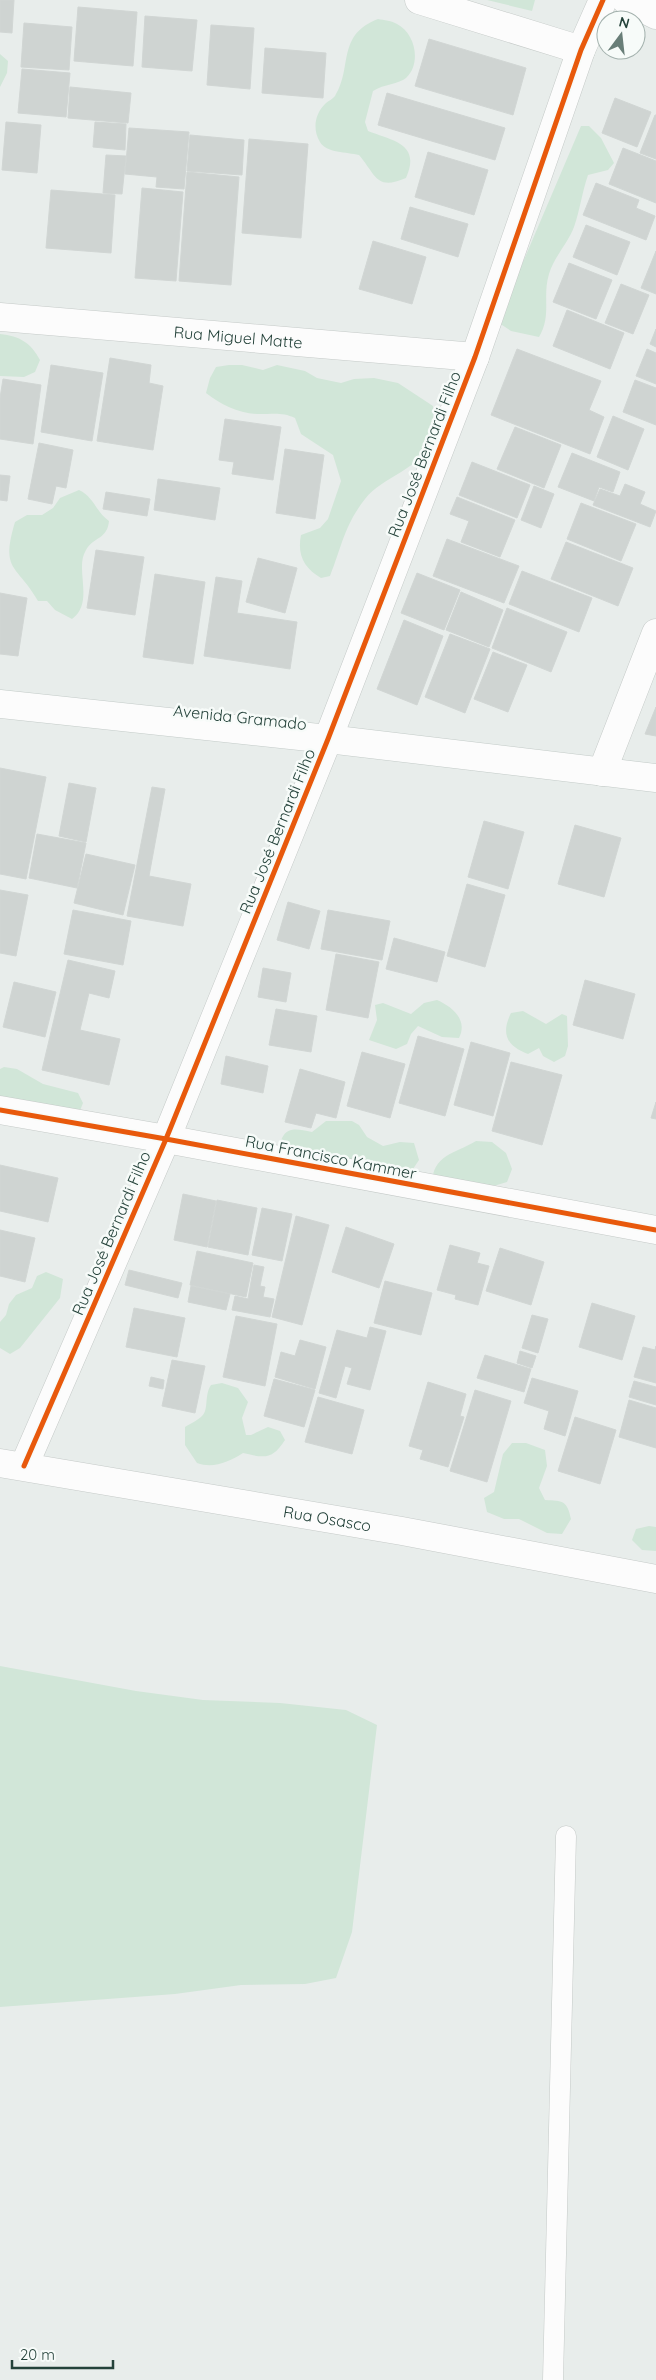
<svg xmlns="http://www.w3.org/2000/svg" width="656" height="2380" font-family="Quicksand,sans-serif">
  <rect width="100%" height="100%" fill="#e8edeb"/>
  <path fill="#d1e6d8" d="M487,0H535L532,11Z
    M378,19C384,20 392,21 397,24C415,33 422,63 406,78C399,84 384,84 373,91L365,122L368,131C394,141 421,144 406,178C376,191 376,175 359,155C347,152 326,153 320,142C312,129 315,113 326,103C328,101 333,99 335,96C353,68 336,35 378,19Z
    M0,54L8,61L7,73L0,87Z
    M581,126H589L601,138L614,163L608,170L588,175C582,192 580,210 574,227C568,243 554,257 549,274C542,297 552,315 539,337L511,331L499,323L500,316Z
    M0,334C20,336 31,343 40,360L35,372L24,377L0,376Z
    M229,365H242L263,370L277,365L305,371L317,378L341,383L354,379L374,378L398,383L433,406C433,416 435,431 432,441C421,469 383,476 365,499C344,526 342,546 330,576L321,578C304,568 297,555 301,535L320,528L328,519L341,481L333,455L301,434L295,418C283,412 273,414 260,414C240,414 221,405 206,393L210,378L216,367Z
    M79,490C94,497 96,512 109,521C107,540 94,536 86,550C74,569 95,602 72,619L55,610L47,601H38C17,564 0,572 15,522L27,515H42L53,508L60,498Z
    M437,1000C453,1007 468,1020 459,1038L442,1037L418,1026L411,1034L407,1044L396,1049L369,1040L377,1020L375,1005L383,1003L411,1014L424,1003Z
    M523,1011L546,1024L562,1014L567,1016L568,1046L565,1056L554,1062L543,1056L539,1048L528,1054C506,1046 501,1033 511,1013Z
    M4,1067L17,1069L43,1084L78,1093L83,1103L79,1113L0,1120V1069Z
    M326,1121H352L359,1125L367,1137L383,1146L400,1142L414,1143L419,1160L411,1172L279,1149C283,1126 293,1128 312,1132Z
    M476,1141L492,1142L506,1153L512,1169L507,1182L487,1188L432,1185C432,1154 455,1154 476,1141Z
    M46,1272L63,1279L60,1298L20,1348L10,1354L0,1348V1322L6,1315L9,1304L16,1295L32,1288L37,1276Z
    M222,1383L238,1388L248,1402L242,1418L246,1435H251L268,1427L280,1431L285,1440C272,1460 265,1458 243,1453C229,1462 213,1469 197,1463L185,1445V1427C190,1424 198,1420 202,1416C209,1410 204,1395 211,1385Z
    M512,1443H526L545,1450L547,1466L539,1488L545,1500C563,1501 567,1500 571,1519L562,1534L547,1533L519,1519H504L487,1512L484,1498L494,1492L503,1454Z
    M649,1526L656,1527V1551L642,1550L632,1540L636,1529Z
    M0,1666L136,1691L203,1700L280,1703L346,1710L377,1725L352,1932L336,1978L305,1984L241,1985L175,1994L0,2007Z"/>
  <path fill="#cfd4d2" stroke="#d1d6d4" d="M0,0H14L12,33L0,32Z
    M78,7L137,12L133,66L74,61Z
    M145,16L197,20L192,71L142,67Z
    M24,23L72,27L69,70L21,67Z
    M211,25L254,28L250,89L207,85Z
    M429,39L526,68L513,115L415,86Z
    M265,48L326,53L323,98L262,93Z
    M22,69L70,73L66,117L18,113Z
    M70,87L131,93L128,123L68,118Z
    M387,93L505,128L495,160L378,125Z
    M615,98L651,112L637,147L602,133Z
    M655,115H656V159L640,153Z
    M6,122L41,125L37,173L2,170Z
    M95,122L126,124L125,150L93,147Z
    M129,128L189,132L184,189L156,187L157,177L125,174Z
    M190,135L244,140L242,175L187,171Z
    M249,139L308,144L301,238L242,233Z
    M623,148L656,161V203L609,184Z
    M428,152L488,170L474,215L415,197Z
    M106,155L126,156L122,194L103,193Z
    M187,172L239,177L231,285L179,281Z
    M596,183L639,200L636,208L655,216L646,240L583,215Z
    M142,188L183,192L176,281L135,278Z
    M51,190L115,195L111,253L46,248Z
    M410,207L468,224L458,257L401,239Z
    M586,225L630,242L617,275L573,257Z
    M373,241L426,257L412,304L359,289Z
    M656,251V294L641,288Z
    M569,263L612,280L596,319L553,302Z
    M621,284L649,295L633,334L605,323Z
    M567,310L624,333L610,369L553,346Z
    M656,329V347L650,344Z
    M517,349L601,381L589,410L604,417L590,454L491,415Z
    M647,349L656,353V384L636,376Z
    M110,358L151,365L149,383L163,386L153,450L97,441Z
    M51,365L103,373L92,441L41,432Z
    M3,379L41,385L33,444L0,439V398Z
    M635,380L656,388V425L623,412Z
    M613,416L644,429L628,470L597,457Z
    M225,419L281,427L273,480L232,474L234,462L219,460Z
    M515,427L561,445L544,488L497,469Z
    M39,443L73,450L66,488L56,486L52,504L28,499Z
    M285,449L324,455L315,519L276,513Z
    M572,453L620,472L613,492L599,487L594,501L558,487Z
    M472,462L530,485L517,518L459,495Z
    M0,475L10,476L7,501L0,500Z
    M158,479L220,488L215,520L154,510Z
    M625,484L645,492L640,504L656,511L650,527L593,505L600,489L620,496Z
    M534,486L554,494L541,528L521,520Z
    M106,492L150,499L147,516L103,509Z
    M457,497L515,520L500,557L461,542L469,521L450,514Z
    M581,503L636,524L621,561L567,539Z
    M447,539L519,566L504,603L433,576Z
    M566,542L633,568L618,606L551,579Z
    M96,550L144,557L135,615L87,608Z
    M258,558L297,568L285,613L246,602Z
    M522,571L592,598L579,632L509,604Z
    M417,573L460,590L444,630L401,613Z
    M155,574L205,582L193,664L143,657Z
    M216,577L242,581L237,613L297,622L290,669L204,656Z
    M461,592L503,610L489,647L446,630Z
    M0,593L27,598L18,656L0,654Z
    M507,608L567,632L551,672L492,648Z
    M404,620L443,636L417,705L377,689Z
    M450,634L490,649L465,713L425,697Z
    M493,652L527,665L508,712L474,699Z
    M656,707V736L645,734Z
    M0,768L46,777L26,879L0,874Z
    M69,783L96,788L86,842L59,836Z
    M152,787L165,789L149,876L191,884L183,926L127,916Z
    M484,821L524,832L508,889L468,877Z
    M575,825L621,838L604,897L558,884Z
    M37,834L86,843L77,888L29,878Z
    M86,854L135,865L123,915L74,903Z
    M467,884L505,895L485,967L447,956Z
    M0,890L28,895L16,956L0,953Z
    M288,902L320,911L309,949L277,940Z
    M73,910L131,921L123,965L64,954Z
    M328,910L390,921L382,960L321,949Z
    M394,938L445,952L437,982L386,969Z
    M336,954L379,962L368,1018L326,1010Z
    M68,960L115,971L109,998L89,993L80,1030L120,1039L109,1085L42,1070Z
    M263,968L291,973L286,1002L258,997Z
    M585,980L635,994L623,1039L573,1025Z
    M14,982L56,992L45,1037L3,1027Z
    M276,1009L317,1016L311,1052L269,1045Z
    M418,1036L464,1049L445,1116L399,1103Z
    M471,1042L510,1053L493,1116L454,1105Z
    M362,1052L405,1064L390,1118L347,1106Z
    M226,1056L268,1066L263,1093L221,1084Z
    M511,1062L562,1075L542,1145L492,1131Z
    M300,1069L345,1082L336,1118L316,1113L311,1128L285,1122Z
    M656,1102V1119L651,1118Z
    M0,1165L58,1178L48,1222L0,1211Z
    M183,1194L216,1201L207,1247L174,1240Z
    M217,1200L257,1208L248,1255L208,1247Z
    M262,1208L292,1214L282,1261L252,1255Z
    M296,1216L329,1225L302,1325L272,1317Z
    M346,1227L394,1244L379,1288L332,1272Z
    M0,1230L35,1238L25,1282L0,1276Z
    M450,1245L480,1253L477,1263L489,1266L478,1305L455,1299L456,1295L437,1290Z
    M500,1248L544,1262L531,1305L486,1291Z
    M197,1251L253,1263L246,1297L190,1285Z
    M254,1265L264,1267L260,1286L265,1287L263,1297L274,1299L270,1317L232,1310L235,1296L248,1299Z
    M129,1270L182,1283L178,1298L125,1285Z
    M385,1281L432,1293L421,1335L374,1323Z
    M191,1286L230,1294L226,1310L188,1302Z
    M592,1303L635,1316L622,1360L579,1347Z
    M134,1308L185,1318L177,1357L126,1347Z
    M532,1315L548,1319L538,1353L522,1348Z
    M236,1316L277,1324L265,1386L223,1377Z
    M370,1327L386,1331L370,1390L347,1384L352,1368L345,1366L336,1398L319,1393L337,1330L367,1338Z
    M300,1340L326,1347L315,1389L275,1377L281,1352L295,1356Z
    M656,1346V1383L634,1377L643,1347L655,1350Z
    M520,1351L536,1356L532,1368L517,1363Z
    M485,1355L531,1369L524,1392L477,1378Z
    M172,1360L205,1366L195,1413L162,1406Z
    M151,1377L164,1380L163,1389L149,1386Z
    M532,1378L578,1391L565,1436L544,1429L549,1411L524,1403Z
    M274,1379L315,1390L304,1427L264,1416Z
    M634,1381L656,1387V1405L629,1397Z
    M428,1382L466,1394L460,1416L464,1417L448,1467L420,1459L423,1450L409,1446Z
    M475,1390L511,1401L487,1482L450,1471Z
    M318,1397L364,1410L352,1454L305,1442Z
    M629,1400L656,1408V1448L619,1437Z
    M575,1417L616,1430L600,1484L558,1471Z"/>
  <g fill="none" stroke-linecap="round" stroke-linejoin="round">
    <defs>
      <path id="lane" d="M553,2380L566,1836"/>
      <g id="street">
        <path d="M419,0L581,50"/>
        <path d="M626,0L656,15"/>
        <path id="s1" d="M0,317L475,357"/>
        <path d="M602,772L656,633"/>
        <path d="M0,1110L166,1139L656,1230"/>
        <path id="s2" d="M0,1463L402,1531L656,1579"/>
        <path d="M24,1466L166,1139L328,739L475,357L581,50L603,0"/>
      </g>
      <path id="secondary" d="M0,704L328,739L656,778"/>
    </defs>
    <use href="#lane" stroke="#c5cac8" stroke-width="21"/>
    <use href="#street" stroke="#c5cac8" stroke-width="29"/>
    <use href="#secondary" stroke="#c3cbc8" stroke-width="29"/>
    <use href="#lane" stroke="#fcfcfc" stroke-width="20"/>
    <use href="#street" stroke="#fcfcfc" stroke-width="28"/>
    <use href="#secondary" stroke="#fcfcfc" stroke-width="28"/>
    <defs>
      <path id="cycleway" d="M0,1110L166,1139L656,1230
        M24,1466L166,1139L328,739L475,357L581,50L603,0"/>
    </defs>
    <use href="#cycleway" stroke="#f7fbf9" stroke-width="8"/>
    <use href="#cycleway" stroke="#e8590c" stroke-width="5"/>
  </g>
  <g text-anchor="middle" dominant-baseline="central" stroke-width="5" stroke-linejoin="round" paint-order="stroke">
    <g font-size="16" fill="#24423a" stroke="#f7fbf9">
      <text stroke="none"><textPath href="#s1" startOffset="239">Rua Miguel Matte</textPath></text>
      <text transform="translate(424 454) rotate(-69)">Rua José Bernardi Filho</text>
      <text transform="translate(240 717) rotate(6)">Avenida Gramado</text>
      <text transform="translate(277 831) rotate(-68)">Rua José Bernardi Filho</text>
      <text transform="translate(331 1157) rotate(11)">Rua Francisco Kammer</text>
      <text transform="translate(111 1233) rotate(-67)">Rua José Bernardi Filho</text>
      <text stroke="none"><textPath href="#s2" startOffset="332">Rua Osasco</textPath></text>
    </g>
  </g>
  <g transform="translate(621 35) rotate(15)"><circle r="24" fill="#f7fbf9" stroke="#a3b1ad"/>
  <path d="M0-4L9 19L0 12L-9 19Z" fill="#697e78"/>
  <text y="-8" font-size="14" font-weight="bold" text-anchor="middle" fill="#24423a">N</text>
  </g>
  <path d="M12 2360v8h101v-8" fill="none" stroke="#24423a" stroke-width="2.5"/>
  <text x="20" y="2360" font-size="15" fill="#24423a" stroke="#f7fbf9" stroke-width="4" paint-order="stroke">20 m</text>
</svg>
